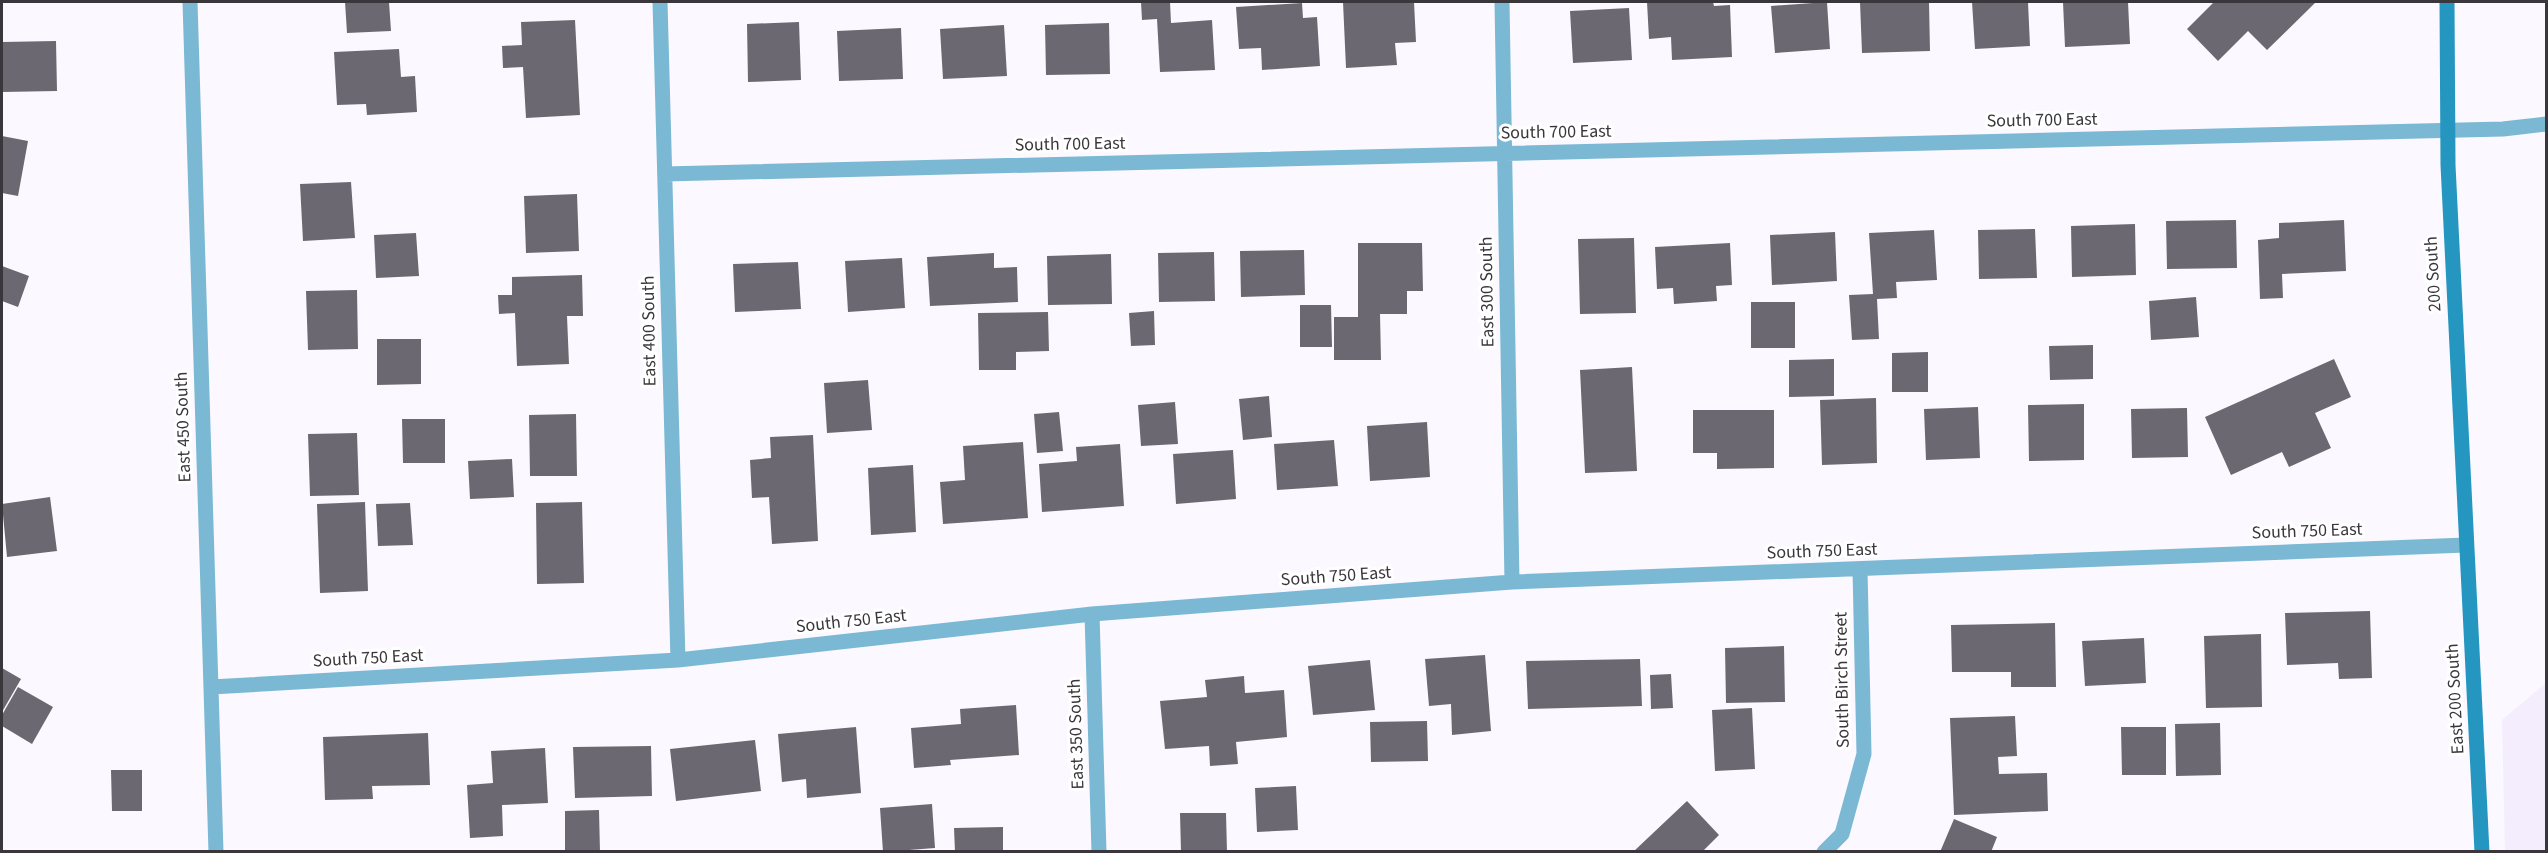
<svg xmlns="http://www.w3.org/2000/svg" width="2548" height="853" font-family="'Source Sans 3',sans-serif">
  <rect width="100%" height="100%" fill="#fbf9ff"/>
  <path fill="#f4edfe" d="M2546,683V851H2505L2502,720Z"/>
  <path fill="#6c6871" d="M345,2H389L391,31L347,33Z
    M1141,2H1170L1171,23L1212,20L1215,70L1160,72L1157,19L1142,20Z
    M1343,2H1414L1416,42L1395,43L1397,65L1346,68Z
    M1647,2H1713L1714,6L1730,5L1732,57L1672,60L1671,37L1649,39Z
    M1827,2L1830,49L1775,53L1771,6Z
    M1860,2H1929L1930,51L1862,53Z
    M1972,2H2028L2030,46L1975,49Z
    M2063,2H2128L2130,44L2065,47Z
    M2214,2H2316L2267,50L2248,31L2218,61L2187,29Z
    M1302,3L1303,18L1317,17L1320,66L1262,70L1261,48L1239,49L1236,7Z
    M1629,8L1632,60L1573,63L1570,11Z
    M575,20L580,115L526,118L523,67L503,68L502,46L522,45L521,22Z
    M799,22L801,80L748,82L747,24Z
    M1109,23L1110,74L1046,75L1045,25Z
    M1004,25L1007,76L943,79L940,29Z
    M901,28L903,79L839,81L837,31Z
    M56,41L57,91L3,92L2,42Z
    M399,49L401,77L415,76L417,112L367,115L366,104L337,105L334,52Z
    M2,136L28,141L18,196L2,193Z
    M351,182L355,238L303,241L300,184Z
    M577,194L579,251L526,253L524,196Z
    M2236,220L2237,268L2167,269L2166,221Z
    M2344,220L2346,271L2282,274L2283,298L2260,299L2258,240L2279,238V223Z
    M2135,224L2136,275L2072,277L2071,226Z
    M2035,229L2037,278L1979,279L1978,230Z
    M1934,230L1937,280L1896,282L1897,298L1877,299L1879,339L1852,340L1849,295L1873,294L1869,233Z
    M1835,232L1837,281L1772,285L1770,235Z
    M416,233L419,276L376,278L374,235Z
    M1634,238L1636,313L1580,314L1578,239Z
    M1358,243H1422L1423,291H1407V314H1380L1381,360H1334V317H1358Z
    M1730,243L1732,285L1716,286L1717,301L1674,304L1673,288L1657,289L1655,247Z
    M1304,250L1305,295L1241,297L1240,251Z
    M1214,252L1215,301L1159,302L1158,253Z
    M994,253V268L1017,267L1018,302L930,306L927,257Z
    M1111,254L1112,304L1048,305L1047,256Z
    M902,258L905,308L848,312L845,261Z
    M798,262L801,309L735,312L733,264Z
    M2,266L29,276L18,307L2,301Z
    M582,275L583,316H567L569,364L517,366L515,313L499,314L498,295H512V277Z
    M357,290L358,349L308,350L306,291Z
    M2196,297L2199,337L2151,340L2149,301Z
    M1751,302H1795V348H1751Z
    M1300,305H1331L1332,347H1300Z
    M1154,311L1155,345L1131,346L1129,313Z
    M1048,312L1049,351L1016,352V370H979L978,313Z
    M377,339H421V384L377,385Z
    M2093,345V379L2050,380L2049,346Z
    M1928,352V392H1892V353Z
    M1834,359V396L1789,397V360Z
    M2334,359L2351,397L2315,413L2331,448L2289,467L2282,452L2231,475L2205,417Z
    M1632,367L1637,471L1585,473L1580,370Z
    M868,380L872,430L827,433L824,383Z
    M1269,396L1272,437L1243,440L1239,399Z
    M1876,398L1877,463L1822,465L1820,400Z
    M1175,402L1178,444L1141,446L1138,405Z
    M2084,404V460L2029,461L2028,405Z
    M1978,407L1980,458L1926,460L1924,409Z
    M2187,408L2188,457L2132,458L2131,409Z
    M1693,410H1774V468L1717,469V453H1693Z
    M1059,412L1063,451L1037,453L1034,414Z
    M576,414L577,476H530L529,415Z
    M402,419H445V463H403Z
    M1427,422L1430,477L1370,481L1367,426Z
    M357,433L359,495L310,496L308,434Z
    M813,435L818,541L772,544L769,497L752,498L750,460L771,458L770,437Z
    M1334,440L1338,486L1277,490L1274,444Z
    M1023,442L1028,518L943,524L940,482L965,480L963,446Z
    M1120,444L1124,506L1042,512L1039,464L1077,461L1076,447Z
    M1233,450L1236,499L1176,504L1173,454Z
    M512,459L514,497L470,499L468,461Z
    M913,465L916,532L871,535L868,468Z
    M50,497L57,551L7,557L2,504Z
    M365,502L368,591L320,593L317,504Z
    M582,502L584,583L537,584L536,503Z
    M410,503L413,545L378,546L376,504Z
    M2370,611L2372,678L2339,679L2338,663L2287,665L2285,613Z
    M2055,623L2056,687H2011V672H1952L1951,625Z
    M2261,634L2262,707L2206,708L2204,636Z
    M2144,638L2146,683L2085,686L2082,641Z
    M1784,646L1785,702L1726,703L1725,648Z
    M1485,655L1491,731L1452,735L1451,704L1429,706L1425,659Z
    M1640,659L1642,706L1528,709L1526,661Z
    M1370,660L1375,710L1313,715L1308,666Z
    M2,668L21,679L2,712Z
    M1671,674L1673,708L1651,709L1650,675Z
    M1244,676L1245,693L1284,690L1287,737L1236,742L1238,764L1210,766L1209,746L1165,749L1160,701L1207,697L1205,680Z
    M18,687L53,707L32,744L2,726V715Z
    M1016,705L1019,755L950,760L951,765L914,768L911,728L961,724L960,709Z
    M1752,708L1755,769L1715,771L1712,710Z
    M2015,716L2017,756L1998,757L1999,774L2047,773L2048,811L1954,815L1950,718Z
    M1427,721L1428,761L1371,762L1370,722Z
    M2220,723L2221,775L2176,776L2175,724Z
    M856,727L861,793L807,798L806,779L782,782L778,734Z
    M2121,727H2166V775H2122Z
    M428,733L430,785L372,786L373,799L325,800L323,737Z
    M755,740L761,791L676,801L670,749Z
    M651,746L652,796L575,798L573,747Z
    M545,748L548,803L502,805L503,836L470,838L467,785L493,783L491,751Z
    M111,770H142V811H112Z
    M1296,786L1298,830L1257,832L1255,788Z
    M1687,801L1719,835L1702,852H1633Z
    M932,804L935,848L883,852L880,808Z
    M599,810L600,852H565V811Z
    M1180,813H1226L1227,852H1181Z
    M1954,819L1997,837L1991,852H1940Z
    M1003,827V852H955L954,828Z"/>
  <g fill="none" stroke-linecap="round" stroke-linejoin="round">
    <path stroke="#7ab8d4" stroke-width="15" d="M190,2L216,852
      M660,2L678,660
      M1502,2L1512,582
      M665,174L2503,129L2546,124
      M1092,614L1099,852
      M211,687L678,660L1092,614L1512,582L2466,545
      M1824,852L1842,834L1864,754L1860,569"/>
    <path stroke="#2596c0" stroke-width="15" d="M2447,2L2448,165L2482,852"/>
  </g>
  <g text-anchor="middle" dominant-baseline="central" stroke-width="6" stroke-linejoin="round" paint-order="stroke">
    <g font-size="18" fill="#39373b" stroke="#fff">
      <text transform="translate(2042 120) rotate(-1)">South 700 East</text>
      <text transform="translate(1556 132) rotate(-1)">South 700 East</text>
      <text transform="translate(1070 144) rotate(-1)">South 700 East</text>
      <text transform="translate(2433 274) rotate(-93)">200 South</text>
      <text transform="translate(1487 292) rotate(-91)">East 300 South</text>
      <text transform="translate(649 331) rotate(-91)">East 400 South</text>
      <text transform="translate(183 427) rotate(-92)">East 450 South</text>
      <text transform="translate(2307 531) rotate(-2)">South 750 East</text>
      <text transform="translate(1822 551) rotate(-2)">South 750 East</text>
      <text transform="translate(1336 576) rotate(-4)">South 750 East</text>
      <text transform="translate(851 621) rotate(-6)">South 750 East</text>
      <text transform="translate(368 658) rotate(-3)">South 750 East</text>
      <text transform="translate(1842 680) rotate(-91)">South Birch Street</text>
      <text transform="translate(2455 699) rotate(-93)">East 200 South</text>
      <text transform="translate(1076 734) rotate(-92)">East 350 South</text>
    </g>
  </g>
  <rect width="2548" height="853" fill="none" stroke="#39373b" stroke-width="6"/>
</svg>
